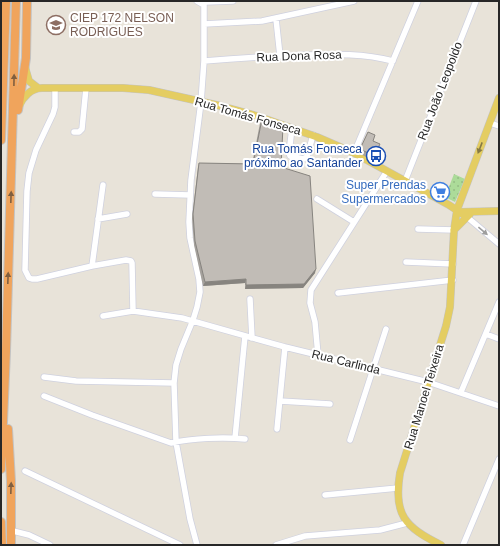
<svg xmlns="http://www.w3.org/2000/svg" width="500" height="546" font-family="Arial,sans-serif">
  <defs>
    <pattern id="grass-dots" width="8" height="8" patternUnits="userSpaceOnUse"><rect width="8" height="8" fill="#acdb99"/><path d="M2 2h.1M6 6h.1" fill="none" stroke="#94bc84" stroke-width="1.8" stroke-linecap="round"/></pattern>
  </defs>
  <rect width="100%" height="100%" fill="#e8e3d9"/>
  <path fill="url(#grass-dots)" d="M454,174L465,179L455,202L445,197Z"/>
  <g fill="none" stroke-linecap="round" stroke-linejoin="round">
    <defs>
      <path id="minor" d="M197,1L204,5
        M205,2L233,1
        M276,19L280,56
        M204,24L262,21L354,1
        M204,61C237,58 271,56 305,55C335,54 364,53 393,61
        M55,88V107L53,114L36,150L29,173L27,191L25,270L29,278L32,279H37L92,266L126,260L131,261L132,263L133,311
        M490,123L499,126
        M292,128L289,153L290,156L303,159L307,157L313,135
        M74,132H79L82,129L86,88
        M354,153L418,1
        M405,181L476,1
        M155,194L190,195
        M317,199L354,222
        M467,217L499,244
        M98,219L127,214
        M418,229L454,230
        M406,262L453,264
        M92,266L103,185
        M338,293L453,280
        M250,299L252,338
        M103,316L133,311L182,318L285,347L428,382L499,406
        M486,334L499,339
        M318,355L315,322L310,303L311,290L387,171
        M44,377L76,381L174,383
        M461,392L499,302
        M44,396L92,415L171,443C192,438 224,437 245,439
        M280,401L330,404
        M277,429L285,347
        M235,438L245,336
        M350,440L386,329
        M25,471L180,545
        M325,495L398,488
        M13,531L29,535L50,545
        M197,545L190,519L176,442L174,383L176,365L181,349L193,320L197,307L200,292L199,279L190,238L189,222L191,180L201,102L204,61V1
        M276,545L305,536L380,530L407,523
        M463,545L499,459"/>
      <path id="major" d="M25,67L29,81L38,88
        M19,106C23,97 31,88 42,88H123L149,90L221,106L257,116L317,137L354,153L449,205L467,217
        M460,212L499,211
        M454,230L470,214
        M441,545C405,527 393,515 400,473L446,326L450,307L454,230L457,210L499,98"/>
      <path id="highway" d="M18,110L26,58L27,1
        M1,140L6,1
        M8,429L11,481V545
        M1,469L6,351L16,1
        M1,522L2,545"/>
    </defs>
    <use href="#minor" stroke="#cfd1df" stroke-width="7"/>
    <use href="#major" stroke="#c3c3c3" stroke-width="8"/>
    <use href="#highway" stroke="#c3c3c3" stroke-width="10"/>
    <use href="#minor" stroke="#fff" stroke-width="5.5"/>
    <use href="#major" stroke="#e4cd62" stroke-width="7"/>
    <use href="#highway" stroke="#f0a45c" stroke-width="8"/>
  </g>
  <path fill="#a6a29d" d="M262,119L281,167L315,273L303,288L245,289V283L203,286L194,245L192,218L198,167L199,163L252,164L260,123Z
    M373,141L378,148L373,160L358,153L360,149Z"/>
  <path fill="#87847f" d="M316,269L315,273L303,288L245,289L246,285Z
    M246,279L245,283L203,286L205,282Z"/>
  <path fill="#c1bcb6" stroke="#87847f" d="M262,119L283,126L281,167L310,176L316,269L304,284L246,285V279L205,282L195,241L193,214L199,163L253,164Z
    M368,132L375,135L373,141L380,144L374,156L360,149Z"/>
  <defs><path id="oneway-solid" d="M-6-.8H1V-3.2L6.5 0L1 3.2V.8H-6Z"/></defs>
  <g fill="#815f3f">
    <use href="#oneway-solid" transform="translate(14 80) rotate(-89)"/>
    <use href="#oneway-solid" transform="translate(11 197) rotate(-88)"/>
    <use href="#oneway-solid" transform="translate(8 278) rotate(-88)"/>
    <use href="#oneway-solid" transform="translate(11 488) rotate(-88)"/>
  </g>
  <use fill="#867a44" href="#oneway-solid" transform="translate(480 148) rotate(111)"/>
  <use fill="#9e9e9e" href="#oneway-solid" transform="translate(483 231) rotate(40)"/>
  <defs>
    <symbol id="school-ring" viewBox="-11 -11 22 22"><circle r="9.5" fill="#fff" stroke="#8d6e63" stroke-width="1.5"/><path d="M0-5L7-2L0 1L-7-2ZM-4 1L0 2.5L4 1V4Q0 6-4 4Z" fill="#8d6e63"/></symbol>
    <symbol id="bus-ring" viewBox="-11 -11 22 22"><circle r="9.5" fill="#fff" stroke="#1a4fb4" stroke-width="1.5"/><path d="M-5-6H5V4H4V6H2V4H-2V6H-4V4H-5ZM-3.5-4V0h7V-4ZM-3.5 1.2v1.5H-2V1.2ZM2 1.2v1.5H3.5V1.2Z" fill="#1a4fb4"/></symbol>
    <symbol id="supermarket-ring" viewBox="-11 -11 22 22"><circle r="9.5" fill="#fff" stroke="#3f7fe0" stroke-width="1.5"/><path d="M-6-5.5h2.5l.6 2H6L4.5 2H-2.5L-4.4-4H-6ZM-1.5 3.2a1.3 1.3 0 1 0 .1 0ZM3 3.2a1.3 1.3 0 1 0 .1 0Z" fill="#3f7fe0"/></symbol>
  </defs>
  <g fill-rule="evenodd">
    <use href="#school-ring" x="45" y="14" width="22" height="22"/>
    <use href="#bus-ring" x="365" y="145" width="22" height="22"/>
    <use href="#supermarket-ring" x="429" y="181" width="22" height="22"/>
  </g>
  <g text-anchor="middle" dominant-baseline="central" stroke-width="4" stroke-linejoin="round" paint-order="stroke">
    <g font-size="12" fill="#785e54" stroke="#fff" text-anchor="start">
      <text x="70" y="18">CIEP 172 NELSON<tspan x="70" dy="14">RODRIGUES</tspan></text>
    </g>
    <g font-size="12" fill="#272727" stroke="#fff">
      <text transform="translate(299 56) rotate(-2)">Rua Dona Rosa</text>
      <text transform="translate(440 91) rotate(-69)">Rua João Leopoldo</text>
      <text transform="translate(248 116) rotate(16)">Rua Tomás Fonseca</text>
      <text transform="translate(346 362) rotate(14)">Rua Carlinda</text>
      <text transform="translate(424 397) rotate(-73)">Rua Manoel Teixeira</text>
    </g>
    <g font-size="12" fill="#164399" stroke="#fff" text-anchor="end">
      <text x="362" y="149">Rua Tomás Fonseca<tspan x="362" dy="14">próximo ao Santander</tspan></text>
    </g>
    <g font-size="12" fill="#366cbe" stroke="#fff" text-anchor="end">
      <text x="426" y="185">Super Prendas<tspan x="426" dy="14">Supermercados</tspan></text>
    </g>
  </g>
  <rect width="500" height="546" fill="none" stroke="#272727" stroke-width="4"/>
</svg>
